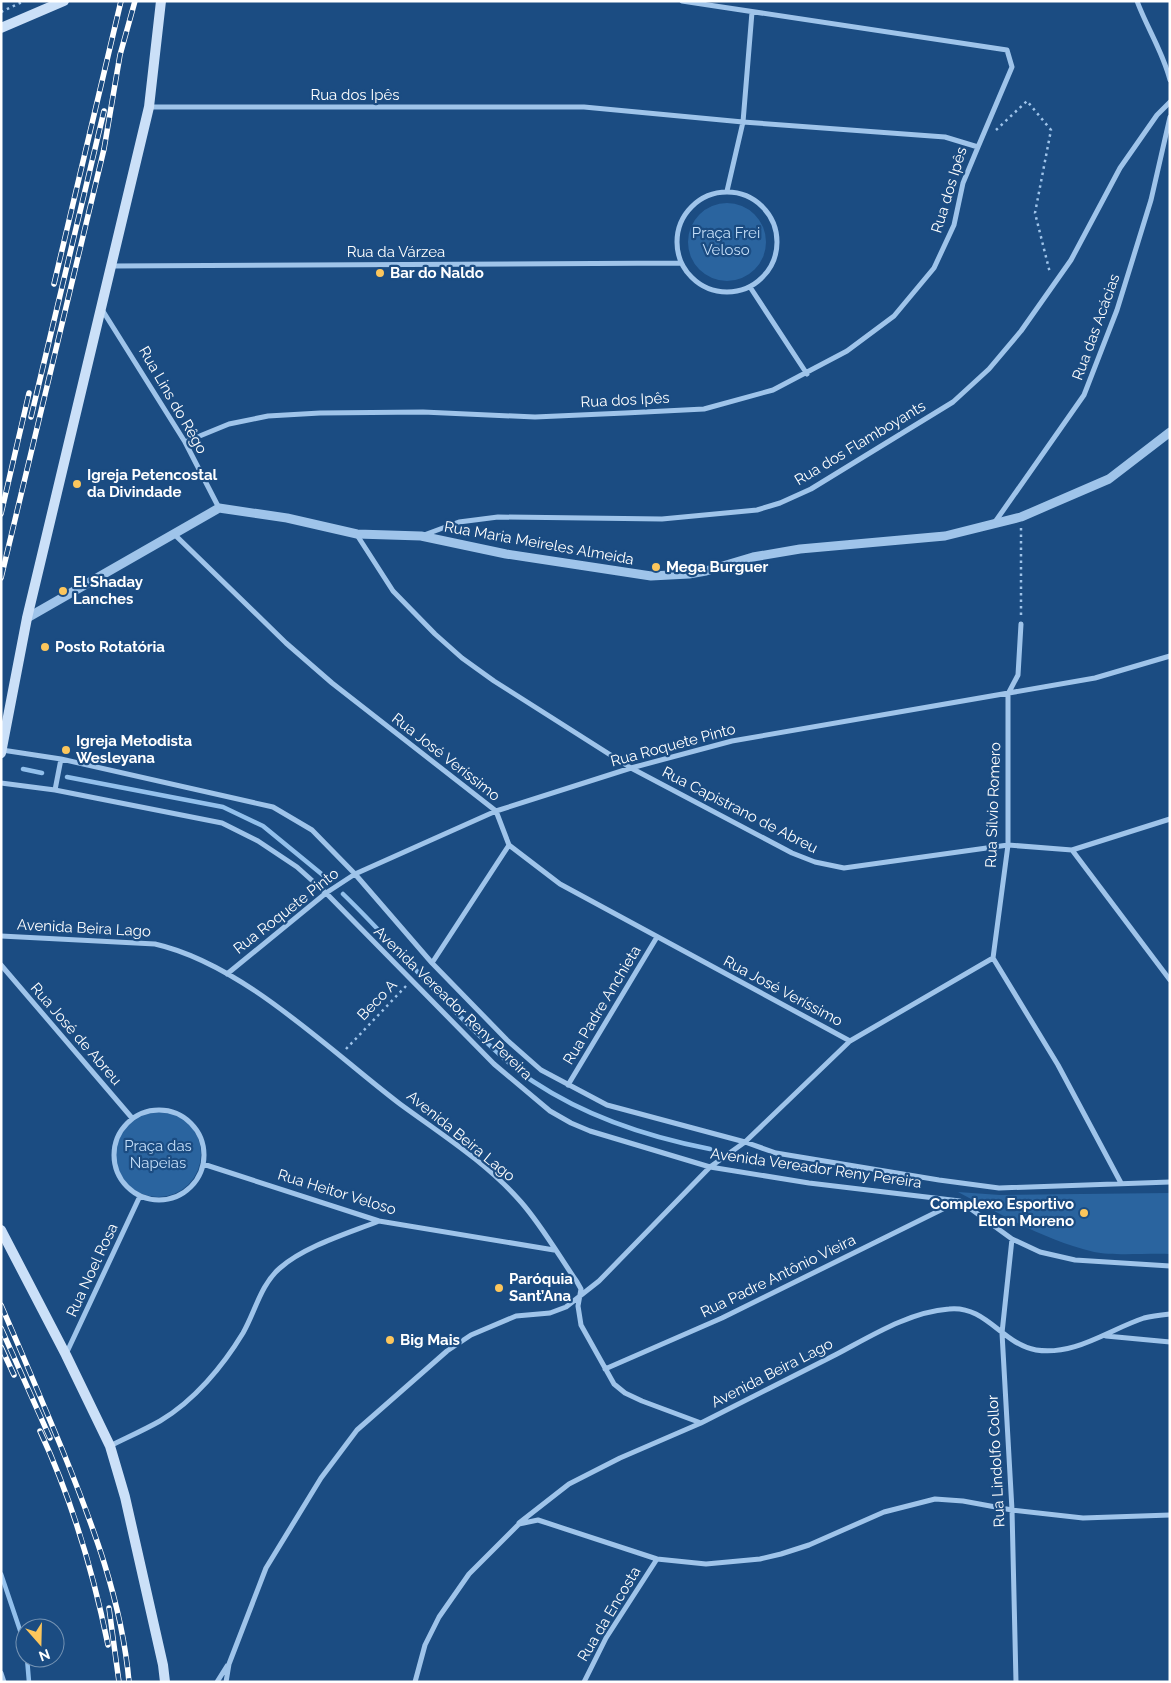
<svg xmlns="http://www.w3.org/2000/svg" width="1171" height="1683" font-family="Raleway,sans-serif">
  <rect width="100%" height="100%" fill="#1b4c82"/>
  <path fill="#2a649f" d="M688 242a39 39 0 1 1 78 0a39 39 0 1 1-78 0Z
    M115 1154a43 43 0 1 1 86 0a43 43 0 1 1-86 0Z
    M958,1192L1000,1195L1170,1193V1254C1148,1253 1113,1256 1094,1252C1045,1240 1002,1215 958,1192Z"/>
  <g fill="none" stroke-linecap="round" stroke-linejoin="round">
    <path stroke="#92c0ec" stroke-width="4.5" d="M23,769L42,773
      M67,777L223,807L263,826L324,876
      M343,894C391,940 433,992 482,1038C499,1054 515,1070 534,1082C587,1117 648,1137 710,1149
      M1,1574L25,1645
      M27,1658L29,1682"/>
    <path stroke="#9fc4ea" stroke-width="2.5" stroke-dasharray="2.5 4" stroke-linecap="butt" d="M1,12L24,1
      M996,130L1027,101L1051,130L1035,213L1050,273
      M1021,528V615
      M346,1049L406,986"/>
    <path stroke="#9fc4ea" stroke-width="5" d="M682,1L1007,50L1012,67L978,147
      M1137,1C1147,28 1163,52 1170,80
      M149,107H584L743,122L945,137L978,147L963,183L954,225L934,268L894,316L847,351L773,390L704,409L625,413L535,417L423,412L320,413L268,416L229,424L185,442
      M727,191L743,122L752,12
      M677 242a50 50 0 1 1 100 0a50 50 0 1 1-100 0Z
      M112,266L680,263
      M750,287L807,374
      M101,308L185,442L219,508
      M995,522L1084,395L1117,310L1151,200L1170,117
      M174,534L286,643L332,683L496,811L509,845L560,884L850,1041
      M357,535L393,591L435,634L462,658L494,681L631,768L792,853L815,862L844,868L1008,845L1072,850L1170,819
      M424,535L459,522L498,517L662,519L757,510L780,503L811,489L953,402L989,369L1021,331L1071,260L1120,168L1157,115L1170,102
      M1021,624L1018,675L1008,694V845L993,958L1058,1065L1121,1183
      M2,750L61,759L273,807L312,830L355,874L432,963L507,1040L541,1070L607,1105L745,1142L776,1153L939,1180L999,1188L1170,1182
      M1,783L55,790L222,823L258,841L297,867L326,893L494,1064L550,1111L571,1123L590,1131L710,1167L809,1183L960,1201L1012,1239L1040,1252L1075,1260L1170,1266
      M55,790L61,759
      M1072,850L1170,980
      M1,936L155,944C243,964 329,1050 400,1104C441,1134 487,1163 521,1202C542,1226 559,1256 577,1282L581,1289L578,1306L581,1325L614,1384L625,1393L642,1401L701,1423C746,1400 792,1377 837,1354C871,1336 909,1312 949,1309C986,1305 1002,1344 1036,1350C1075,1356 1108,1330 1144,1318C1152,1316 1161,1315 1170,1314
      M432,963L509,845
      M1,965L132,1118
      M227,974L326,893L355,874L496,811L631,768L732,741L1095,678L1170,656
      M568,1085L657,937
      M114 1155a45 45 0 1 1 90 0a45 45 0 1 1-90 0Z
      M203,1164L379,1221L554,1250
      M1012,1239L1002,1333L1012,1510L1016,1682
      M1106,1336L1170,1342
      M66,1354L140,1196
      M605,1369L722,1318L959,1201
      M110,1446C126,1438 144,1430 160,1421C194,1401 223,1366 243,1333C255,1312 261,1284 280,1268C305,1246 349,1233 379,1221
      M519,1523L569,1484L620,1458L701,1423
      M1,1673L4,1682
      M217,1682L227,1666
      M226,1682L229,1664L266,1568L321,1478L357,1430L447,1351L471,1335L516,1316L550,1313L566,1307L599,1281L710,1167L745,1142L850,1041L993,958
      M415,1682L425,1645L439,1617L469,1574L519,1524L538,1520L657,1559L706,1564L760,1559L781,1554L809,1545L884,1512L935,1499L963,1501L1012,1510L1083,1518L1170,1515
      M584,1682L606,1638L657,1559"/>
    <path stroke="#9fc4ea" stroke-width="9" d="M27,618L219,508L287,518L357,534L421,536L506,554L651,576L689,574L706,571L753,557L800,549L945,536L1021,517L1109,479L1170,432"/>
    <path stroke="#cbe0f8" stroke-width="10" d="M1,28L64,1
      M1,753L27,618L149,107L161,1
      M1,1230L66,1355L110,1446L125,1497L163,1665L165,1682"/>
    <defs>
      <path id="rail" d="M54,284L121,1
        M31,417L104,111
        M1,514L29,393
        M1,578L104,149L120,55L135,1
        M1,1305C22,1353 42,1401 62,1449C92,1523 122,1601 129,1682
        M1,1328L50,1438
        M1,1347L14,1375
        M40,1431C72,1500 93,1571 108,1645
        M109,1608L119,1682"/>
    </defs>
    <use href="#rail" stroke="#fff" stroke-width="5.5"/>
    <use href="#rail" stroke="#1b4c82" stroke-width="4" stroke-dasharray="11" stroke-linecap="butt"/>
  </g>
  <g fill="#fcc65c" stroke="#1b4c82" stroke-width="2">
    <circle cx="380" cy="273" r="5"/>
    <circle cx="77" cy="484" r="5"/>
    <circle cx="656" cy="567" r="5"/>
    <circle cx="63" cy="591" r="5"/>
    <circle cx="45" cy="647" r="5"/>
    <circle cx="66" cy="750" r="5"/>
    <circle cx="1084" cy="1213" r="5"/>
    <circle cx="499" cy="1288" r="5"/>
    <circle cx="390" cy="1340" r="5"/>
  </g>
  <g text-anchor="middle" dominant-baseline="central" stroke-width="4.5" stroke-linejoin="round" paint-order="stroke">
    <g font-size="15" fill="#fff" stroke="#1b4c82">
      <text x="355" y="95">Rua dos Ipês</text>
      <text transform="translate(949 190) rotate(-73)">Rua dos Ipês</text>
      <text x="396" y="252">Rua da Várzea</text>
      <text transform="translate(1096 327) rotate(-70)">Rua das Acácias</text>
      <text transform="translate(173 400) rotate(60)">Rua Lins do Rêgo</text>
      <text transform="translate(625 400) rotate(-3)">Rua dos Ipês</text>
      <text transform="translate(860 443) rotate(-31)">Rua dos Flamboyants</text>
      <text transform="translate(539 543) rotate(10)">Rua Maria Meireles Almeida</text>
      <text transform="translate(673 745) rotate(-15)">Rua Roquete Pinto</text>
      <text transform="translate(446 757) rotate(38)">Rua José Veríssimo</text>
      <text transform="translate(993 805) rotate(-88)">Rua Sílvio Romero</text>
      <text transform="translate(740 810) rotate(27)">Rua Capistrano de Abreu</text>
      <text transform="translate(286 911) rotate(-38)">Rua Roquete Pinto</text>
      <text transform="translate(84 928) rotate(3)">Avenida Beira Lago</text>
      <text transform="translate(783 991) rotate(28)">Rua José Veríssimo</text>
      <text transform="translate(377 1000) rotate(-46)">Beco A</text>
      <text transform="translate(453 1003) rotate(44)">Avenida Vereador Reny Pereira</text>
      <text transform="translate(602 1005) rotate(-59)">Rua Padre Anchieta</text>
      <text transform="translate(76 1034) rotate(49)">Rua José de Abreu</text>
      <text transform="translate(461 1136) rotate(39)">Avenida Beira Lago</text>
      <text transform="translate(816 1168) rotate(8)">Avenida Vereador Reny Pereira</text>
      <text transform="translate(337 1192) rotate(17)">Rua Heitor Veloso</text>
      <text transform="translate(92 1270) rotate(-65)">Rua Noel Rosa</text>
      <text transform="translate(778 1276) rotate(-26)">Rua Padre Antônio Vieira</text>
      <text transform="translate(772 1373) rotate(-27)">Avenida Beira Lago</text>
      <text transform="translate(996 1461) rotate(-93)">Rua Lindolfo Collor</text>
      <text transform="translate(609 1614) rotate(-59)">Rua da Encosta</text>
    </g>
    <g font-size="15" fill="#c4def8" stroke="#1b4c82">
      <text x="726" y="233">Praça Frei<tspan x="726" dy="17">Veloso</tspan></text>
      <text x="158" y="1146">Praça das<tspan x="158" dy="17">Napeias</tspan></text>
    </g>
    <g font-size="15" font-weight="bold" fill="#fff" stroke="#1b4c82" text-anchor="start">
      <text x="390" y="273">Bar do Naldo</text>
      <text x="87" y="475">Igreja Petencostal<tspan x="87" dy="17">da Divindade</tspan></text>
      <text x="666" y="567">Mega Burguer</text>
      <text x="73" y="582">El Shaday<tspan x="73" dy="17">Lanches</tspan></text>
      <text x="55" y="647">Posto Rotatória</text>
      <text x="76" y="741">Igreja Metodista<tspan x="76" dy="17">Wesleyana</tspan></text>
      <text x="1074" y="1204" text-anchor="end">Complexo Esportivo<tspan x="1074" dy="17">Elton Moreno</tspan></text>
      <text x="509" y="1279">Paróquia<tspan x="509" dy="17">Sant’Ana</tspan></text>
      <text x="400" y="1340">Big Mais</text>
    </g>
  </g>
  <rect width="1171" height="1683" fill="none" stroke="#ffffff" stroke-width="5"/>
  <g transform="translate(40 1643) rotate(160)"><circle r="24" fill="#1b4c82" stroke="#7694b4"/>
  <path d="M0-4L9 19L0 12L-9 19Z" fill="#fcc65c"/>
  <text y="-8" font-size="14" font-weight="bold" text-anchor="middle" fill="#ffffff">N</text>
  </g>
</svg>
